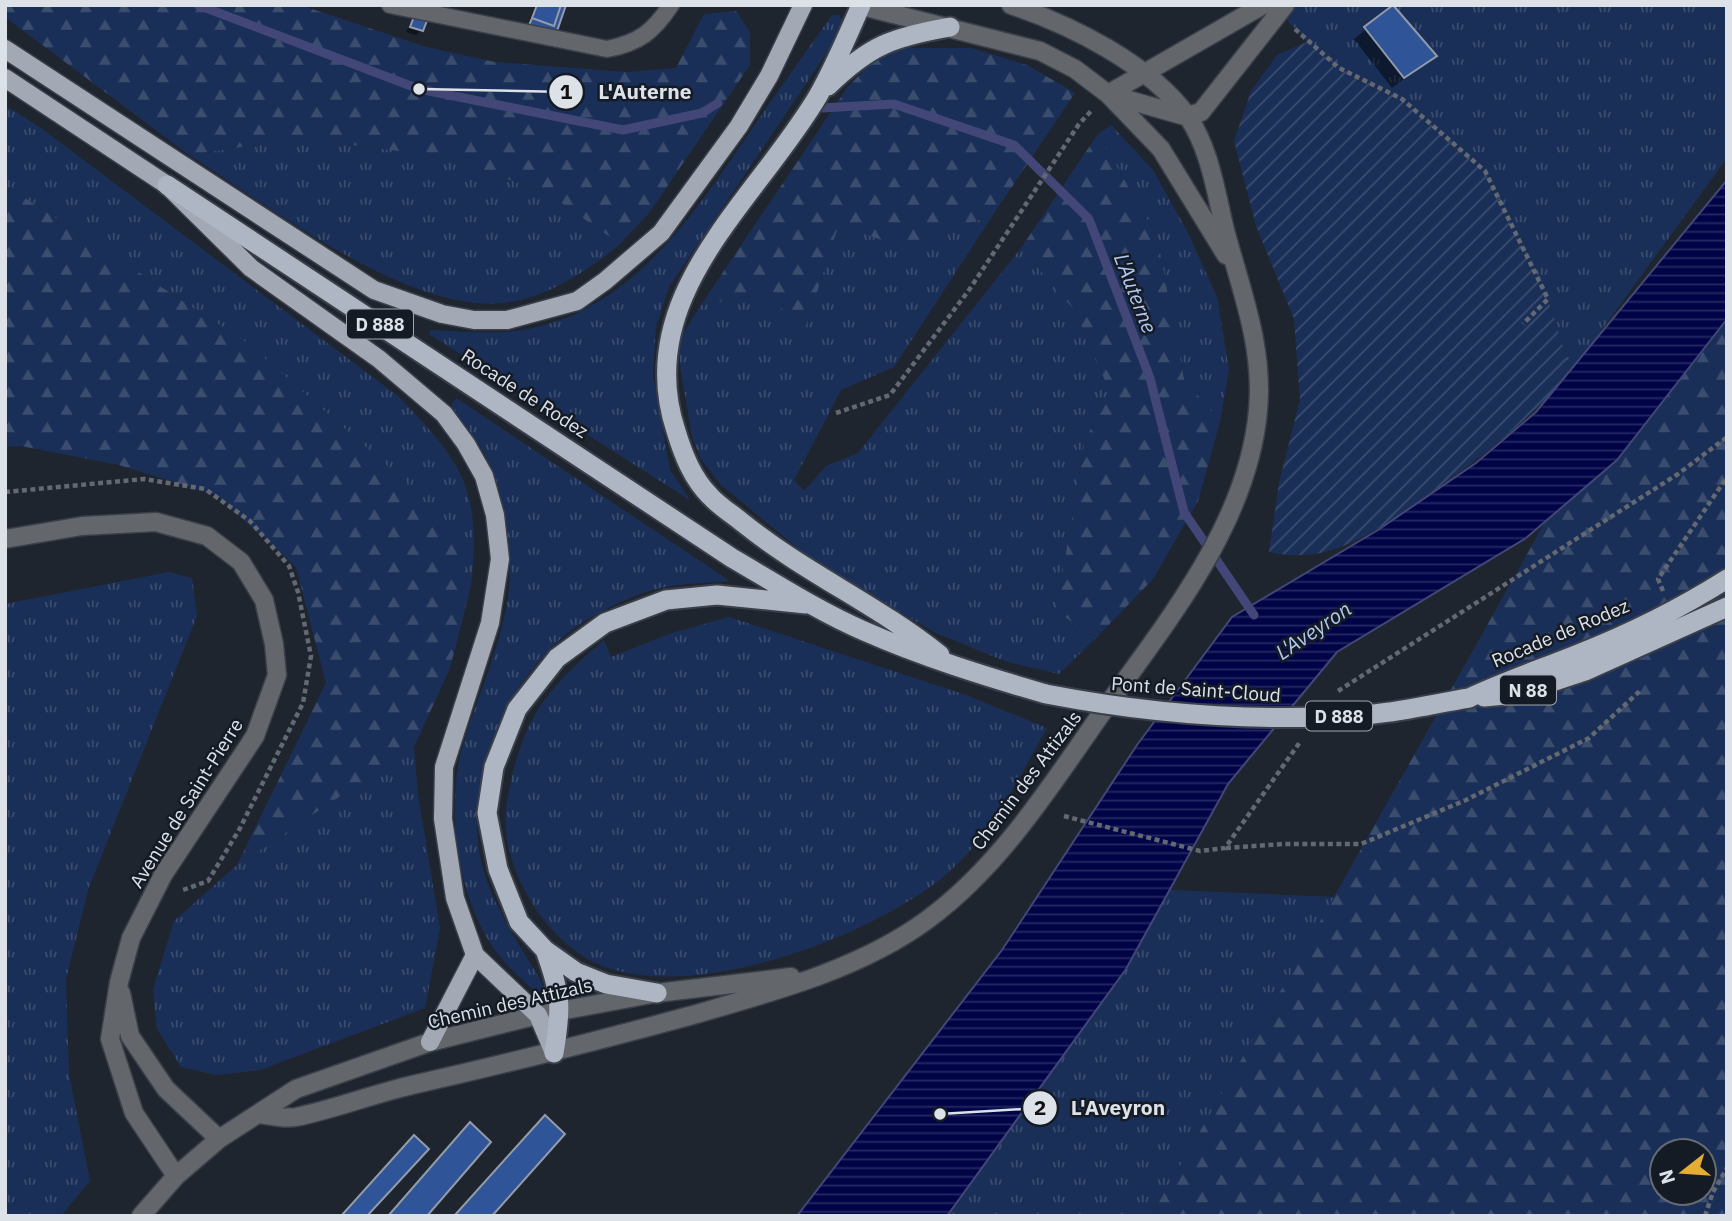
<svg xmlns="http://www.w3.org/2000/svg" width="1732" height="1221" font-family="'IBM Plex Sans',sans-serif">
  <defs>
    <pattern id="grass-tufts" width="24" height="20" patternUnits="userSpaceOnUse" patternTransform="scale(1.75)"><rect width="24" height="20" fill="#1a2f57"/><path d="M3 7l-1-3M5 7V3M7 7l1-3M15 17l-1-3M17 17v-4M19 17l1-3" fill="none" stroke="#3b4d6f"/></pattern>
    <pattern id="forest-firs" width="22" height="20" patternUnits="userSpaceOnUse" patternTransform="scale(1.75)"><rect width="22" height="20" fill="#1a2f57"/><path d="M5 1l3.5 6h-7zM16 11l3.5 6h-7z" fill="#3b4d6f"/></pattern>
    <pattern id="garden-furrows" width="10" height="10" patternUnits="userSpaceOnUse" patternTransform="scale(1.75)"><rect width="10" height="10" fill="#1a2f57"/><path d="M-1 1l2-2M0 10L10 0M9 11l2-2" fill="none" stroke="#3b4d6f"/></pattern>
    <pattern id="water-rules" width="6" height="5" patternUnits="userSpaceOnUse" patternTransform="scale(1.75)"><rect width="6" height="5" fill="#000446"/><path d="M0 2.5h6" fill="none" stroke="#252861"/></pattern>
  </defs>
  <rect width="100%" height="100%" fill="#1f252f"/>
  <path fill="url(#grass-tufts)" d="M1274,5H1727V158L1571,372L1548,299L1402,99L1339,68L1307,42Z
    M832,15H839L844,23L836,39L669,287L656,327L653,376L670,470L690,500L429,334L431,330C466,332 502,336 537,327C637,304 698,208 752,129C778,91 805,53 832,15Z
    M5,105L41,128L398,396C464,464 481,489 471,586L453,534L408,484L247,343L5,185Z
    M1111,125L1153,170L1188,233L1217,297L1229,370L1220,422L1184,379L1157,237L1098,134Z
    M300,138L452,158L550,195L620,244C588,271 545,299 502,303C405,312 270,206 189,155Z
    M993,215L894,367L841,390L794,480L804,491L826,466L858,453L1021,248L1075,311L1110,390L1085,441L1056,611L1096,638L1059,674L1005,661L936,633L817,564L720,484L701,459L692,437L680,366L679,340L701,305L765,294L805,328L839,223L902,248Z
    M456,398L730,581C707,583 683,583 661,588C640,592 615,604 597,614C515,655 457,780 483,869C495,911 522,948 544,986L542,998C530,986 515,974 504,961C458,910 444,809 463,745C478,696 500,648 508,598C514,552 506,494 484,453C475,436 461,421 451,405Z
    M169,572L192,578L197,616L89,887L66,979L69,1074L90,1181L61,1216H5V604Z
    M729,617L966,695L1047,728C1019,777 992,834 949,872C877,935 697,1003 603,966C547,945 500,869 506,809C510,778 520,740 536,713C553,684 579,662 604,640L611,657L669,634Z
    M414,747L418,795L440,928L425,1008L260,1070L216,1075L181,1067L157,1029L153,989L174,921L237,865Z
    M1170,890L1336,897L1151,1216H947L1126,969Z"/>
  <path fill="url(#forest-firs)" fill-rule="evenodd" d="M5,5H300L426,47L495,62L627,72L676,68L704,14L736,11L750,32V65L649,213L620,244L550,195L452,158L300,138L189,155L5,17Z
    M885,48H971L1027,65L1075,93L993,215L902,248L839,224L805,329L765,294L701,305L847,88Z
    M1098,134L1157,237L1184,379L1220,422L1198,501L1153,579L1096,638L1056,611L1085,441L1109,390L1075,311L1021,248Z
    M5,185L247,343L408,484L454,534L471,586L450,668L414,747L237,865L326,683L296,567L216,495L119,465L21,446L5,447Z
    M1727,199V1216H1151C1347,879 1535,538 1727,199ZM1662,1151H1704V1193H1662Z"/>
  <path fill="url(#garden-furrows)" d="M1307,42L1339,68L1402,99L1485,171L1548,299L1571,372C1528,421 1479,460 1425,497C1397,517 1366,539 1332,550C1311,557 1290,556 1269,552L1279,483L1300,399L1294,319L1256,226L1234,141L1251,91L1277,55Z"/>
  <path fill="url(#water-rules)" stroke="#424777" stroke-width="2" d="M1727,180V319L1617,460L1526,538L1337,652L1228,784L1126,969L947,1216H797L1002,950L1137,745L1232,617L1378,530L1476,463L1536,412Z"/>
  <path fill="#0007" d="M535,5H564L556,30H526Z
    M1395,6L1434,56L1392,88L1354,39Z
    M415,16L422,30L416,35L406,32Z"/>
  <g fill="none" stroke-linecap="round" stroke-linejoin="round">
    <path stroke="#424777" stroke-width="9" d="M198,5L419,89L623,130L702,113L718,103
      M822,108L894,104L1014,145L1089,219L1150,378L1184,512L1254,615"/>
  </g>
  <path fill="#305498" stroke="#939ba9" stroke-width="2" d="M537,5H561L554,26L532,18Z
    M561,5H566L557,31L529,25L532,18L554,26Z
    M1393,5L1437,56L1404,78L1364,27Z
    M415,14L428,18L423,31L410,27Z
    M545,1115L565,1134L492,1216H454Z
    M470,1122L491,1142L427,1216H388Z
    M414,1135L429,1149L367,1216H341Z"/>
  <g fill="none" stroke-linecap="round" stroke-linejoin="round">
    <defs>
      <path id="service" d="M390,5L607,49C639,43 653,32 671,5"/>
      <path id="tertiary" d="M858,5L1040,51L1075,69L1108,94L1161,149L1226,255
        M1108,94L1263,5
        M1111,95L1185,116
        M1187,116L1201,112L1285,5
        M5,539L82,526L156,522L207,536L241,562L264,600L274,644L277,675L255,736L163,875L131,938L119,982L110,1039L134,1113L176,1176
        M121,993L130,1036L166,1089L219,1139
        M260,1114C271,1116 285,1119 296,1117C335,1109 373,1094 412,1085C505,1064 597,1041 689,1016C769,993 859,970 927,920C999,867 1048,790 1099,717C1163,626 1248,526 1258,410C1264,347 1241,290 1225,230C1216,193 1210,149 1188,117C1150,64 1071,25 1011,5
        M141,1216L176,1176L219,1139L296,1089L430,1042L538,1015L657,993L791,977"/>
      <path id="primary" d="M5,49L374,290L442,314L474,320H507L577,301L605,281L661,233L739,126L769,76L803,5
        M5,78L167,185L251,268L379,359L444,414L466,444L484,476L495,515L500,559L490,623L444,767L443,819L455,898L475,955L538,1015L554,1053
        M430,1042L475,955"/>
      <path id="trunk" d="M861,5C848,35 834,68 818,96C756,201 631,296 676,431C683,454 692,478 710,496C719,506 732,514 743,523C805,573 878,605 940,655
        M828,86C870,45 893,37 950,27
        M167,185L732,558C775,583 818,611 864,631C923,657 984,676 1046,694
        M1484,697L1516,694L1585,671L1727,607
        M1469,698C1505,681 1541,669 1578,654C1629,634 1681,608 1727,579
        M545,950C561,994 562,1006 554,1053
        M657,993L606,984L576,972L545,950L519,922L498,869L487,813L494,767L517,709L557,658L605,623L666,600L717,595L806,604"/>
    </defs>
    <use href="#service" stroke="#3a3f49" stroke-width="19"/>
    <use href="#tertiary" stroke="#3a3f49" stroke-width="21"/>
    <use href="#primary" stroke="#3a3f49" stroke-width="21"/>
    <use href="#trunk" stroke="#3a3f49" stroke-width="23"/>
    <path stroke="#636871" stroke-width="4.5" stroke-dasharray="5 3.5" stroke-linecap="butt" d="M1295,29L1339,68L1402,99L1485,171L1548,299L1523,324
      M836,413L890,395L969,290L1079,124L1092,110
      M5,492L144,479L205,489L250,521L289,566L298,592L311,656L303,703L239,830L208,881L183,890
      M1663,591L1658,579L1727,477
      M1338,691L1678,474L1727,437
      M1064,816L1200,851L1225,848L1300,742
      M1226,848L1283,844H1361L1466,800L1589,738L1642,689
      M1705,1216L1713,1192L1727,1168"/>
    <use href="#service" stroke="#63676c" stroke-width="16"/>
    <use href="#tertiary" stroke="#63676c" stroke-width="18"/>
    <use href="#primary" stroke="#a2a9b5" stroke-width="18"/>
    <use href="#trunk" stroke="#aeb6c4" stroke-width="19"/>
    <defs>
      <path id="trunk-bridge" d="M1046,694C1155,715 1264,723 1374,714C1406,711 1438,703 1469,698"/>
    </defs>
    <use href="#trunk-bridge" stroke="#3a3f49" stroke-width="23" stroke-linecap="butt"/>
    <use href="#trunk-bridge" stroke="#aeb6c4" stroke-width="19"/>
  </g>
  <g text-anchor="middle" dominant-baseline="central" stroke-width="5" stroke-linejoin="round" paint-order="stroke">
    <g fill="#151b25" stroke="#a1a6ae" stroke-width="2">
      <rect x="347" y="309.5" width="66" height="29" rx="5"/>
      <rect x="1500" y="675.5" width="56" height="29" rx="5"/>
      <rect x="1306" y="701.5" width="66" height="29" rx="5"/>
    </g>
    <g font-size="18" font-weight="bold" fill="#dde2e9">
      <text x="380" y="324">D 888</text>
      <text x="1528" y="690">N 88</text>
      <text x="1339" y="716">D 888</text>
    </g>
    <g font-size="19" fill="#dde2e9" stroke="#151b25">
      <text transform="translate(525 393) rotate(33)">Rocade de Rodez</text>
      <text transform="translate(1560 633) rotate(-23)">Rocade de Rodez</text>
      <text transform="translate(1196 689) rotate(4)">Pont de Saint-Cloud</text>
      <text transform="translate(1026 780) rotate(-53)">Chemin des Attizals</text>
      <text transform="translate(186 803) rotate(-58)">Avenue de Saint-Pierre</text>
      <text transform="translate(510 1003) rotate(-13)">Chemin des Attizals</text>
    </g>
    <g font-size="21" font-style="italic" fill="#b2c8ef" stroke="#151b25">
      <text transform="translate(1136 293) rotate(69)">L'Auterne</text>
      <text transform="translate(1313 630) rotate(-34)">L'Aveyron</text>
    </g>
  </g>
  <path fill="none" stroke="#dde2e9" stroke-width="2.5" d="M419 89L566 92M940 1114L1040 1108"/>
  <g fill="#dde2e9" stroke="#151b25" stroke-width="2.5">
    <circle cx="419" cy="89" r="7"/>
    <circle cx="940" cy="1114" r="7"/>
    <circle cx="566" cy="92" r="18"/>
    <circle cx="1040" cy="1108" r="18"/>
  </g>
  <g font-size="21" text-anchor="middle" font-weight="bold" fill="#111">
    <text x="566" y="99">1</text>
    <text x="1040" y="1115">2</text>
  </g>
  <g font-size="21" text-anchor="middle" font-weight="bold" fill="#dde2e9" stroke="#151b25" stroke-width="5" stroke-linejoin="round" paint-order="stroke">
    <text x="645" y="99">L'Auterne</text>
    <text x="1118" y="1115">L'Aveyron</text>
  </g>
  <rect width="1732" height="1221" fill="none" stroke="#dde2e9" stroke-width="14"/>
  <g transform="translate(1683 1172) rotate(253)"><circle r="33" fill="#151b25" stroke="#656b73" stroke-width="2"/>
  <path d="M0-5L12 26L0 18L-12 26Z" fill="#e5ad35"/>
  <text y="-10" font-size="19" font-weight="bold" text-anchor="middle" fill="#dde2e9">N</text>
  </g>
</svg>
